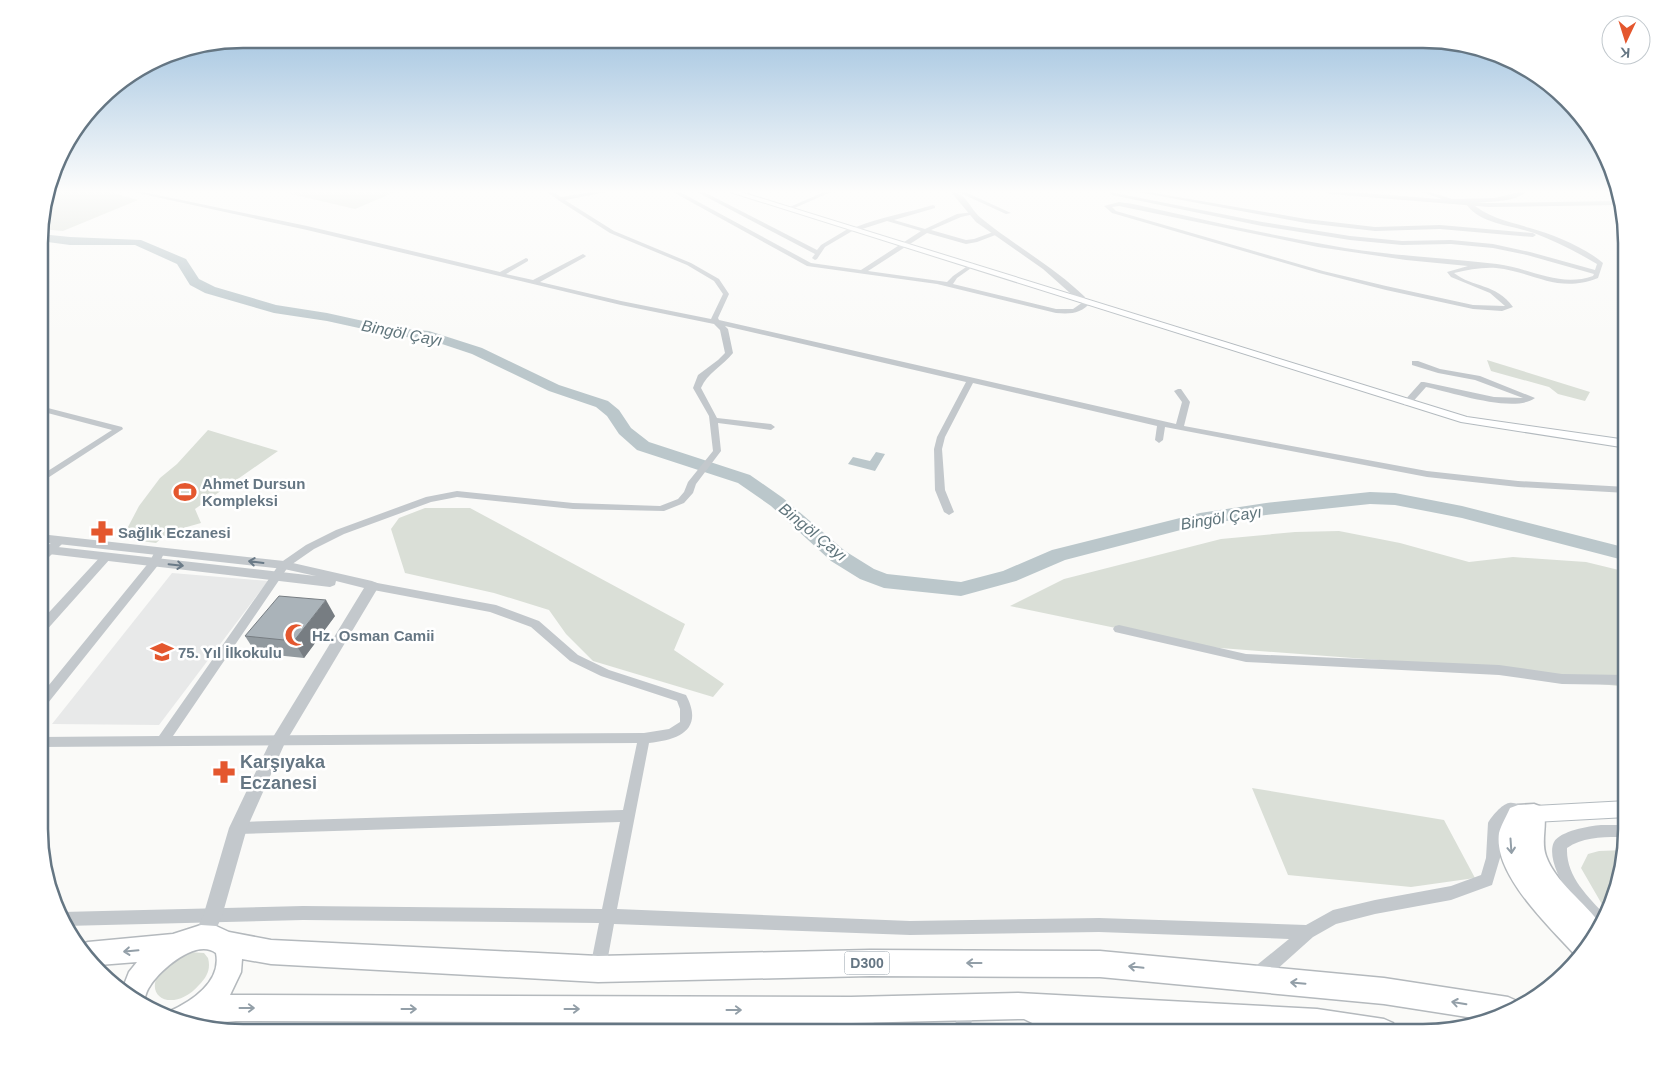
<svg xmlns="http://www.w3.org/2000/svg" width="1666" height="1071" font-family="Helvetica,sans-serif">
  <rect width="100%" height="100%" fill="#fafaf8"/>
  <path fill="#e8e9e9" d="M172,573L268,581L159,725L52,724Z"/>
  <path fill="#dadfd7" d="M48,192H109L138,200L63,231L40,229V216Z
    M291,192H395L355,209L287,193Z
    M1487,360L1590,392L1585,401L1558,394L1549,387L1491,371Z
    M208,430L278,451L195,509L201,523L169,532L156,543L117,538L128,527L139,506L160,478L177,464Z
    M425,508H470L685,624L674,650L724,684L713,697L593,661L566,634L549,610L494,593L405,573L391,529L399,518Z
    M1339,531L1400,543L1469,562L1513,557L1586,562L1627,572V687L1393,661L1207,647L1010,606L1064,579L1221,539L1295,532Z
    M1252,788L1444,820L1475,878L1411,887L1288,875Z
    M1625,850L1617,894L1607,913L1581,868L1588,854L1599,851Z
    M189,952L204,953L208,958C211,969 207,977 199,985C170,1018 133,991 171,961C176,957 183,955 189,952Z"/>
  <path fill="#bbc7cb" d="M876,452L885,454L875,471L848,464L853,457L870,461Z"/>
  <g fill="none" stroke-linecap="round" stroke-linejoin="round">
    <path fill="#bbc7cb" fill-rule="evenodd" d="M40,234L70,237L141,240L186,259L199,279L215,287L276,305L327,313L395,328L429,331L482,348L559,385L608,401L619,410L631,428L649,442L750,475L783,498L845,551L874,569L887,574L961,582L1003,571L1052,550L1200,513L1266,503L1370,492L1395,493L1462,506L1627,548V561L1462,518L1395,505L1370,504L1266,515L1200,525L1065,560L1016,581L961,596L884,588L860,579L831,561L771,506L738,483L637,450L619,434L607,416L596,407L549,391L472,354L427,339L395,336L327,321L274,313L205,293L190,285L177,264L135,245H70L40,241Z"/>
    <defs>
      <path id="secondary" d="M730,192H741L1467,417L1627,440V448L1461,422Z
        M1627,801V817L1534,822L1527,820L1525,814L1527,808L1534,806Z"/>
      <path id="trunk" d="M1534,804L1542,807C1549,822 1540,840 1546,856C1555,882 1585,902 1601,925L1593,942L1577,957C1551,928 1493,875 1499,833C1501,825 1507,815 1510,808L1518,805Z
        M201,925L216,926L229,932L271,940L598,956L870,950L1100,951L1384,978L1508,997L1517,1001L1520,1007L1480,1019L1384,1004L1100,977L870,976L598,982L271,964L242,959L241,972L230,995L851,997L1018,993L1317,1009L1384,1019L1393,1023L1397,1032H1256L1094,1023L1097,1032H1051L1024,1019H1018L851,1023L236,1021C211,1023 189,1027 166,1016L168,1012C191,1002 222,982 216,953C196,938 160,970 150,986C146,991 145,998 143,1004L129,998L122,990L129,972L137,962L99,965L80,945L88,942L173,934Z"/>
    </defs>
    <use href="#secondary" stroke="#b3babf" stroke-width="2"/>
    <use href="#trunk" stroke="#b4b9bd" stroke-width="3"/>
    <path fill="#c3c8cc" fill-rule="evenodd" d="M133,192H143L307,226L500,272L526,258L528,259V261L506,274L533,280L583,254L586,256L585,257L540,282L621,301L711,319L723,294L714,281L687,265L610,233L558,200V198L560,197L614,231L691,263L719,279L729,294L718,318L719,320L1176,424L1182,402L1174,391L1178,389H1181L1190,402L1184,426L1427,471L1518,481L1627,487V493L1518,487L1427,477L1165,427L1163,440L1159,443L1155,440L1157,426L973,383L945,437L942,449L945,490L954,512L949,515L944,512L935,490L934,449L937,437L966,382L725,326L728,329L733,353C723,366 707,373 701,388L717,418L771,424L775,427L771,430L718,423L721,451L696,484L693,493L684,503L664,511L573,509L457,497L431,502L344,534L314,549L288,567L173,736L644,733L669,729L680,722V709L677,701L601,676L570,661L531,627L490,612L368,589L367,586L368,583L372,582L496,605L539,621L578,655L609,670L686,695C704,729 680,740 649,743L617,909L910,921L1099,918L1306,925L1333,910L1375,900L1451,886L1481,875L1486,858L1488,823C1491,817 1502,804 1509,803C1514,802 1521,805 1526,807L1528,811L1526,815L1521,817L1513,815L1502,826L1500,858L1492,885L1451,900L1375,914L1336,924L1313,937L1264,981L1258,983L1252,981L1250,975L1252,969L1289,939L1099,932L910,935L614,924L606,968L603,973L598,976L593,973L590,968L599,923L303,920L65,926L60,912H62L303,906L602,909L620,822L238,834L233,832L231,828L233,824L238,822L623,810L637,743L40,747V737L159,736L280,563L306,545L336,530L426,497L457,491L573,503L660,506L678,499L684,492L688,482L713,451L709,416L693,388L698,375L718,360L725,353L720,330L714,324L621,305L307,230Z
      M673,192H680L811,263L861,270L921,231L887,221L859,230H854L825,247L817,259L815,260L812,258L815,254L697,192H704L817,250L821,245L851,227H856C881,217 907,213 933,205L935,206V208L894,220L925,229L957,214L974,212V214L961,217L931,230L966,240L974,239L996,231L998,232V234L977,242L966,244L927,233L868,271L947,282L953,276L972,263L974,264V266L957,278L953,284L1056,309H1073L1086,300L1092,301C1081,314 1071,314 1056,313L937,284L807,266Z
      M824,192H831L790,210L785,209Z
      M958,192H965L1011,213L1006,214Z
      M1110,192L1262,222L1350,236L1402,241L1451,240L1493,244L1530,252L1595,270L1597,264C1577,252 1555,241 1534,233C1512,225 1477,224 1465,202L1443,203L1440,201L1442,199L1422,192H1430L1452,199L1495,198L1519,192H1526C1513,203 1487,202 1470,202C1488,218 1508,221 1530,228C1552,234 1586,248 1603,263L1598,278C1557,294 1535,272 1496,268C1482,267 1468,270 1454,273C1473,288 1496,283 1513,307L1502,311L1473,309L1386,290L1319,273L1112,213L1104,206L1119,202L1133,204C1204,220 1274,236 1345,248C1396,256 1446,258 1497,264C1530,268 1559,288 1593,276L1594,274L1527,255L1493,248L1451,244L1402,245L1350,240L1262,226L1112,195L1109,193ZM1119,206L1318,247L1406,260L1468,266L1447,272L1451,277L1490,293L1505,306L1473,305L1386,286L1323,271L1116,211L1112,207Z
      M1138,192H1149L1306,219L1375,227L1440,225L1533,233L1536,235L1533,237L1440,229L1375,231L1306,223Z
      M1412,361H1418L1440,369L1480,376L1535,398C1514,414 1451,392 1426,387L1410,405H1404V401L1421,382H1424L1494,397L1523,398L1475,380L1438,373L1412,365Z
      M40,406L122,427L123,429L40,483V476L112,430L40,411Z
      M60,537L65,540L64,542L44,562L40,563V553L56,538Z
      M160,548L165,551L159,564L44,708L40,710V696L150,561L156,549Z
      M106,554L111,557L110,559L44,633L40,634V622L102,555Z
      M1119,625L1246,654L1499,665L1562,674L1627,675V685L1562,684L1499,675L1246,662L1115,632L1113,629L1115,626Z
      M1601,825H1627V837C1606,837 1584,836 1567,848C1566,877 1588,896 1606,916L1599,929C1582,918 1543,864 1554,842C1560,831 1589,826 1601,825Z
      M967,1001L973,1003L975,1009L969,1032H953L961,1003Z
      M854,1005C864,1009 875,1022 879,1032H860L848,1019L846,1013L848,1007Z"/>
    <path fill="#c3c8cc" fill-rule="evenodd" d="M547,192H554L561,197L592,192H607L560,201Z
      M951,192C966,192 970,209 981,218C1015,246 1053,266 1085,297V301H1079L1043,269L976,222Z
      M1326,192H1352L1489,203L1618,201L1619,205L1489,207L1330,194Z
      M40,534L284,561L372,581L377,583L379,586L284,745L247,828L222,916L210,943L203,945L196,943L194,936L204,913L229,828L270,742L364,588L336,581L335,585L330,587L40,553V545L316,576L284,569L40,542Z"/>
    <use href="#secondary" fill="#fff" fill-rule="evenodd"/>
    <use href="#trunk" fill="#fff" fill-rule="evenodd"/>
  </g>
  <path fill="#929a9f" d="M335,616L304,658L256,653L245,636Z"/>
  <path fill="#777d82" d="M326,600L335,616L304,658L294,641Z"/>
  <path fill="#aab3b9" stroke="#777d82" d="M279,596L326,600L294,641L245,636Z"/>
  <defs><path id="oneway-shaft" d="M-6 0H5M1.5-3L5.5 0L1.5 3" fill="none" stroke-width="1.6" stroke-linecap="round" stroke-linejoin="round" transform="scale(1.25)"/></defs>
  <g stroke="#6a7a87">
    <use href="#oneway-shaft" transform="translate(256 562) rotate(-173)"/>
    <use href="#oneway-shaft" transform="translate(176 565) rotate(6)"/>
  </g>
  <g stroke="#939fa8">
    <use href="#oneway-shaft" transform="translate(1511 846) rotate(86)"/>
    <use href="#oneway-shaft" transform="translate(131 951) rotate(175)"/>
    <use href="#oneway-shaft" transform="translate(974 963) rotate(-180)"/>
    <use href="#oneway-shaft" transform="translate(1136 967) rotate(-174)"/>
    <use href="#oneway-shaft" transform="translate(1298 983) rotate(-175)"/>
    <use href="#oneway-shaft" transform="translate(1459 1003) rotate(-171)"/>
    <use href="#oneway-shaft" transform="translate(247 1008)"/>
    <use href="#oneway-shaft" transform="translate(409 1009)"/>
    <use href="#oneway-shaft" transform="translate(572 1009)"/>
    <use href="#oneway-shaft" transform="translate(734 1010)"/>
  </g>
  <linearGradient id="sky" x2="0" y2="1"><stop stop-color="#96bcdc"/><stop offset="0.56" stop-color="#fdfdfc"/><stop offset="1" stop-color="#fdfdfc" stop-opacity="0"/></linearGradient>
  <rect width="1666" height="342" fill="url(#sky)"/>
  <defs>
    <symbol id="stadium-bare" viewBox="-9 -9 18 18"><path d="M0-5a6.5 5 0 1 0 0 10a6.5 5 0 1 0 0-10ZM-3.5-1.8h7v3.6h-7Z" fill="#e4572e" stroke="#fff" stroke-width="2.5" paint-order="stroke"/></symbol>
    <symbol id="pharmacy-bare" viewBox="-9 -9 18 18"><path d="M-2-6h4v4h4v4h-4v4h-4v-4h-4v-4h4Z" fill="#e4572e" stroke="#fff" stroke-width="2.5" paint-order="stroke"/></symbol>
    <symbol id="mosque-bare" viewBox="-9 -9 18 18"><path d="M3.5-4.9A6 6 0 1 0 3.5 4.9A5 5 0 1 1 3.5-4.9Z" fill="#e4572e" stroke="#fff" stroke-width="2.5" paint-order="stroke"/></symbol>
    <symbol id="school-bare" viewBox="-9 -9 18 18"><path d="M0-5L7-2L0 1L-7-2ZM-4 1L0 2.5L4 1V4Q0 6-4 4Z" fill="#e4572e" stroke="#fff" stroke-width="2.5" paint-order="stroke"/></symbol>
  </defs>
  <g fill-rule="evenodd">
    <use href="#stadium-bare" x="169" y="476" width="32" height="32"/>
    <use href="#pharmacy-bare" x="86" y="516" width="32" height="32"/>
    <use href="#mosque-bare" x="280" y="619" width="32" height="32"/>
    <use href="#school-bare" x="146" y="636" width="32" height="32"/>
    <use href="#pharmacy-bare" x="208" y="756" width="32" height="32"/>
  </g>
  <g text-anchor="middle" dominant-baseline="central" stroke-width="5" stroke-linejoin="round" paint-order="stroke">
    <rect fill="#fff" stroke="#939fa8" stroke-width="1" x="844.5" y="951.5" width="45" height="23" rx="4"/>
    <g font-size="14" font-weight="bold" fill="#657683">
      <text x="867" y="963">D300</text>
    </g>
    <g font-size="15" font-weight="bold" fill="#657683" stroke="#fff" text-anchor="start">
      <text x="202" y="483">Ahmet Dursun<tspan x="202" dy="17">Kompleksi</tspan></text>
      <text x="118" y="532">Sağlık Eczanesi</text>
      <text x="312" y="635">Hz. Osman Camii</text>
      <text x="178" y="652">75. Yıl İlkokulu</text>
    </g>
    <g font-size="16" font-style="italic" fill="#60757c" stroke="#fff">
      <text transform="translate(402 333) rotate(11)">Bingöl Çayı</text>
      <text transform="translate(1221 518) rotate(-9)">Bingöl Çayı</text>
      <text transform="translate(813 532) rotate(39)">Bingöl Çayı</text>
    </g>
    <g font-size="18" font-weight="bold" fill="#657683" stroke="#fff" text-anchor="start">
      <text x="240" y="762">Karşıyaka<tspan x="240" dy="21">Eczanesi</tspan></text>
    </g>
  </g>
  <path d="M0 0H1666V1071H0ZM243 48H1423A195 195 0 0 1 1618 243V829A195 195 0 0 1 1423 1024H243A195 195 0 0 1 48 829V243A195 195 0 0 1 243 48Z" fill="#fff" fill-rule="evenodd"/>
  <path fill="none" stroke="#657683" stroke-width="2.5" d="M243 48H1423A195 195 0 0 1 1618 243V829A195 195 0 0 1 1423 1024H243A195 195 0 0 1 48 829V243A195 195 0 0 1 243 48Z"/>
  <g transform="translate(1626 40) rotate(184)"><circle r="24" fill="#ffffff" stroke="#c1c8cd"/>
  <path d="M0-4L9 19L0 12L-9 19Z" fill="#e4572e"/>
  <text y="-8" font-size="14" font-weight="bold" text-anchor="middle" fill="#657683">K</text>
  </g>
</svg>
